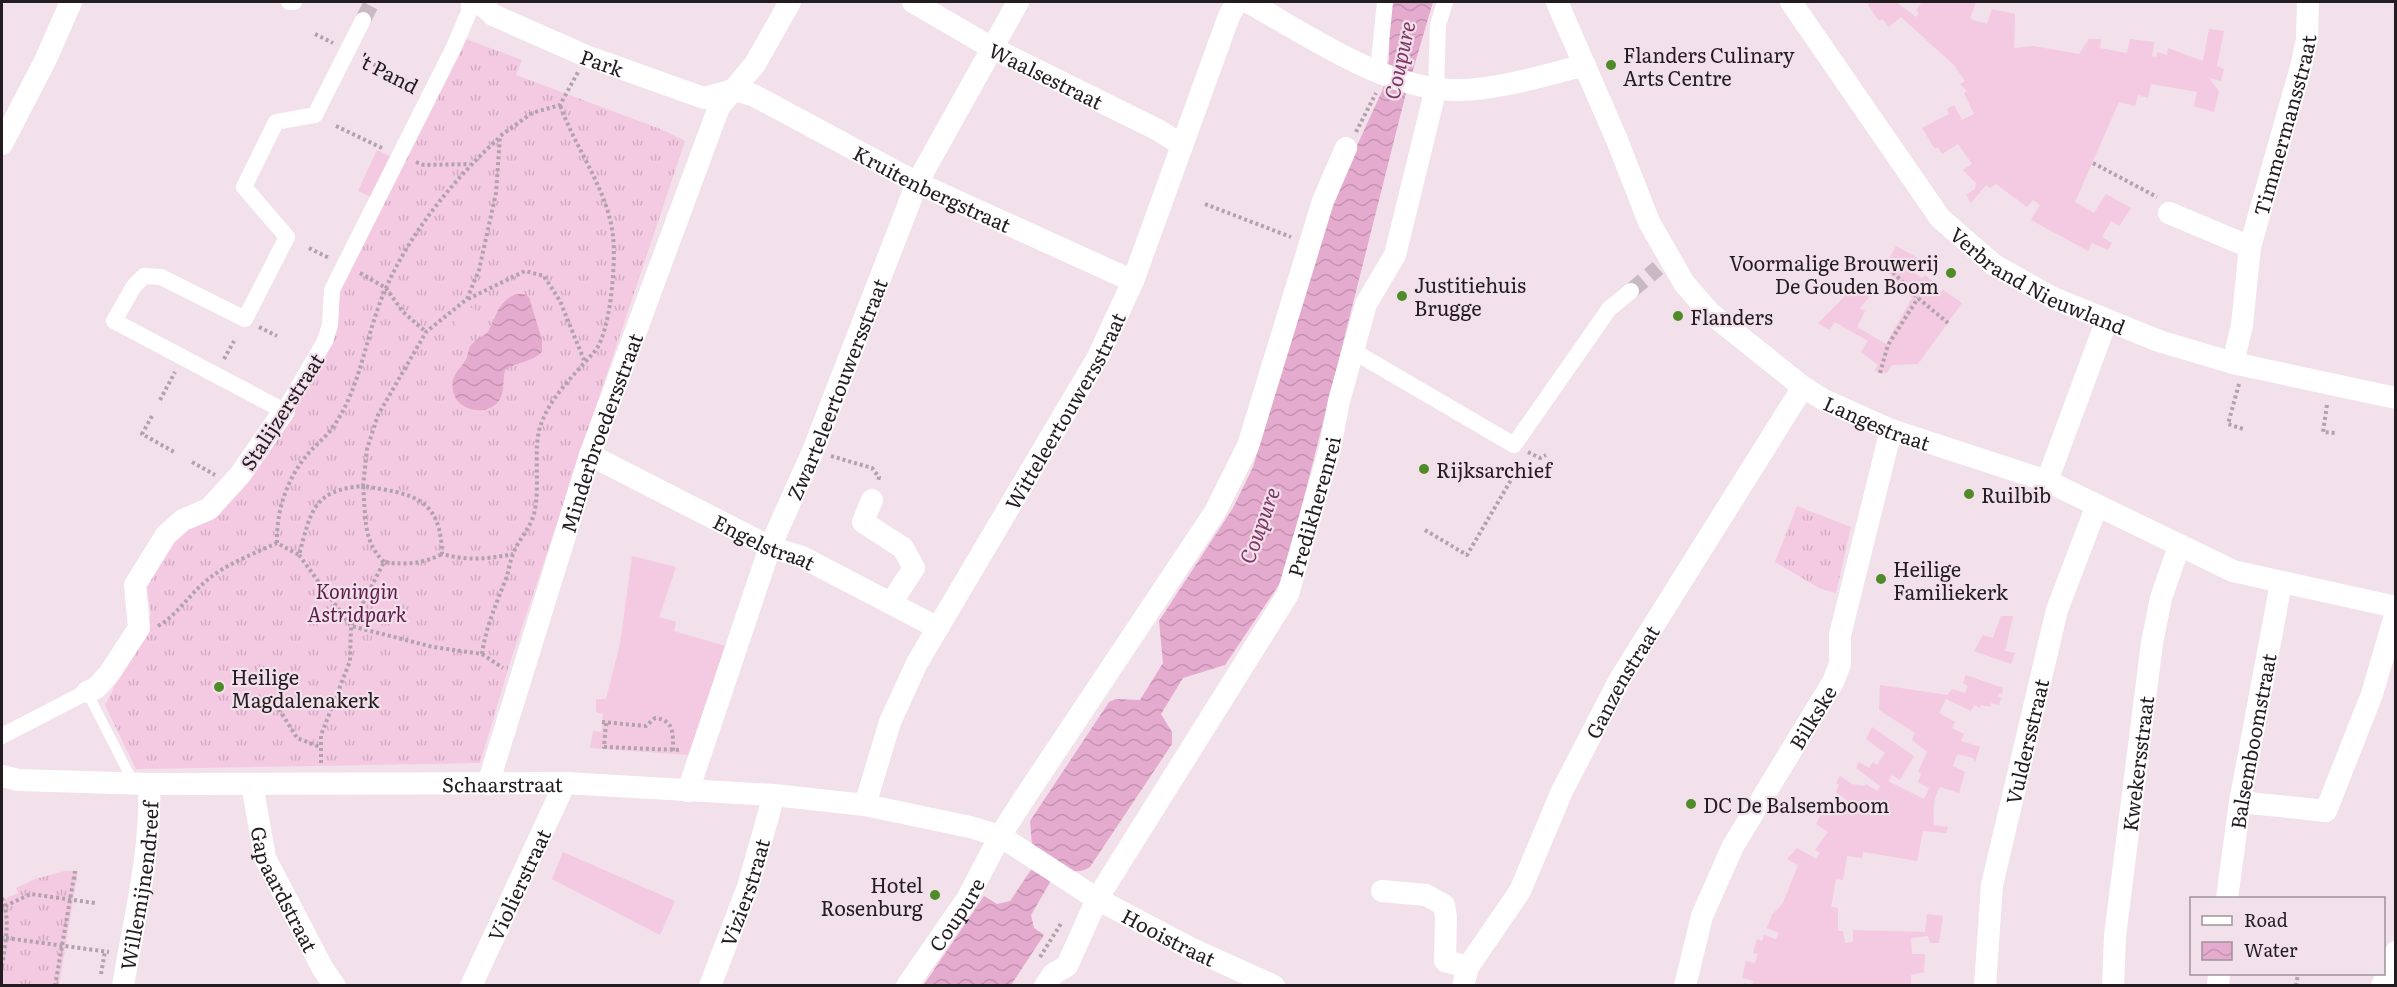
<svg xmlns="http://www.w3.org/2000/svg" width="2397" height="987" font-family="Literata,serif">
  <defs>
    <pattern id="grass-tufts" width="24" height="20" patternUnits="userSpaceOnUse" patternTransform="scale(1.5)"><rect width="24" height="20" fill="#f4c9e2"/><path d="M3 7l-1-3M5 7V3M7 7l1-3M15 17l-1-3M17 17v-4M19 17l1-3" fill="none" stroke="#d1acc2"/></pattern>
    <pattern id="water-waves" width="16" height="10" patternUnits="userSpaceOnUse" patternTransform="scale(1.5)"><rect width="16" height="10" fill="#e5abce"/><path d="M0 5q4-4 8 0t8 0" fill="none" stroke="#c493b1"/></pattern>
  </defs>
  <rect width="100%" height="100%" fill="#f2e0ea"/>
  <path fill="url(#grass-tufts)" d="M463,38L522,60L516,75L663,130L685,141L509,666L480,763L136,769L105,705L151,614L146,581L183,528L317,368L334,301Z
    M1797,506L1851,527L1836,593L1819,588L1775,562Z
    M65,871H78L59,985H2V900L18,893L16,888L35,879Z"/>
  <path fill="#f4c9e2" d="M1871,2H1896L1916,17L1919,13L1916,10L1922,2H1976L1970,19L1987,24L1992,9L2015,14L2014,48L2033,46L2079,54L2089,39H2101L2100,48L2127,53L2130,39L2154,42L2152,56L2156,57L2157,52L2167,55L2168,48L2203,61L2209,29L2224,31L2217,66L2224,69L2221,81L2209,78L2219,91L2214,112L2194,106L2197,92L2151,84L2148,98L2138,95L2135,106L2119,102L2075,202L2094,213L2106,194L2131,208L2119,226L2111,221L2102,237L2112,243L2108,250L2092,243L2088,251L2031,220L2040,205L2033,200L2027,207L1996,184L1990,188L1986,185L1971,203L1966,195L1975,189L1976,183L1963,170L1972,164L1958,144L1942,154L1938,147L1935,149L1922,128L1949,114L1947,109L1954,105L1962,120L1974,114L1964,93L1967,91L1960,84L1965,81L1954,65L1901,17L1889,27L1882,19L1879,21L1868,5Z
    M377,150L390,156L371,197L358,191Z
    M1896,246L1918,258L1914,265L1917,268L1914,273L1922,278L1925,275L1935,283L1932,288L1940,293L1943,290L1962,303L1918,364L1892,365L1887,373L1874,371L1878,365L1861,352L1868,341L1835,322L1829,330L1818,323L1859,282L1872,294L1860,308L1865,311L1857,327L1886,344L1912,298L1884,268Z
    M454 320a13 13 0 1 1 26 0a13 13 0 1 1-26 0Z
    M632,556L676,567L659,617L676,622L674,631L725,646L689,755L590,748L593,731L601,732L603,714L596,712V699H606L620,644Z
    M2001,616H2013L2005,651L2015,653L2011,664L1974,651L1983,635L1993,638Z
    M1966,675L2003,688L2002,694L1999,693L1998,696L2001,698L1999,705L1991,703L1990,707L1981,705L1980,708L1974,705L1971,711L1946,699L1939,713L1955,722L1952,728L1964,734L1961,741L1980,747L1975,762L1973,758L1957,754L1953,766L1965,772L1959,793L1940,787C1933,798 1933,811 1934,825L1948,827L1946,833L1923,831L1917,861L1863,852L1862,858L1847,856L1843,880L1836,879L1831,907L1838,908V931H1843L1845,943L1853,942V930L1925,932L1927,914L1943,916L1939,943H1930L1928,936L1911,938L1912,954H1925L1924,972L1911,975V985H1743L1744,983L1752,985L1754,981L1742,978L1746,961L1755,963L1758,954L1753,953L1757,939L1762,941L1764,935L1776,939L1779,933L1767,928L1772,915L1783,903L1798,865L1787,859L1797,848L1816,859L1820,853L1815,850L1828,832L1816,824L1823,811L1827,813L1830,808L1840,814L1848,801L1836,792L1839,785L1836,783L1840,776L1852,784L1864,786L1866,784L1877,791L1880,786L1856,768L1859,762L1869,768L1873,762L1877,765L1885,753L1866,739L1872,727L1914,756L1900,780L1892,775L1888,781L1924,799L1929,788L1918,782L1921,774L1918,772L1927,752L1912,740L1915,733L1879,710L1880,685L1948,695L1952,689L1965,693L1968,686L1963,683Z
    M563,852L675,901L660,935L552,879Z"/>
  <path fill="url(#water-waves)" d="M1390,2H1433L1405,97L1284,577L1225,665L1183,678L1161,714L1172,732V744L1090,867C1079,874 1071,871 1059,867L1031,915L1034,928L1044,935L1011,985L923,986L984,896L997,904L1010,901L1041,855L1032,845L1030,821L1109,702L1116,699L1140,700L1163,663L1159,621L1233,508L1253,467L1337,189L1383,89L1389,59Z
    M516,294H523L529,297L542,340V352C532,362 517,362 505,370C503,378 504,390 501,397C491,420 447,412 453,380C456,370 461,368 465,361C469,356 467,349 472,344C477,338 486,336 489,330C497,314 498,302 516,294Z"/>
  <g fill="none" stroke-linecap="round" stroke-linejoin="round">
    <path stroke="#c9b9c2" stroke-width="16" stroke-dasharray="16 8" stroke-linecap="butt" d="M363,20L372,2
      M1631,291L1658,268"/>
    <path stroke="#b1a3ab" stroke-width="4" stroke-dasharray="3 3" stroke-linecap="butt" d="M315,34L333,43
      M363,59L415,86
      M336,126L384,149
      M1356,132L1376,93
      M416,162L424,165L470,164
      M2093,163L2157,197
      M1205,204L1291,237
      M309,248L329,258
      M1889,268L1918,298L1948,323
      M360,273L386,288L403,312L426,332
      M468,299L525,271L544,276L560,301L584,360
      M259,327L277,336
      M224,359L234,341
      M1880,373L1888,345L1918,298
      M2239,384L2228,424L2243,429
      M160,400L175,372
      M2327,405L2323,432L2336,433
      M152,416L142,434L176,453
      M1528,452L1540,458L1546,455
      M831,456L872,468L879,477L878,481
      M192,462L215,475
      M1425,530L1467,555L1518,468L1517,460
      M277,543C276,511 287,479 307,455C316,444 328,436 335,424C362,384 366,332 386,288C411,231 455,178 500,137
      M299,555L351,626L433,647L482,654C486,626 497,602 507,576C509,569 510,561 513,554C518,540 530,529 534,514C541,485 532,449 541,424C551,396 576,373 595,351C611,331 616,261 613,236C608,190 575,148 560,105
      M384,562C362,541 366,514 363,486C411,494 441,496 442,554C467,561 488,559 513,554
      M158,626C177,615 189,595 206,581C226,564 253,554 277,543L299,555C311,511 313,490 363,486L367,449L378,415L426,332L467,299L479,270L496,193L500,136L532,113L560,105L578,72
      M482,654L503,668
      M279,709L297,738L320,747
      M602,722L646,726L655,718C675,720 673,735 673,751
      M606,723L604,747L680,750
      M321,763V735L350,661L351,626L384,562C406,565 422,564 442,554
      M2,898C11,921 5,943 2,967
      M5,906L31,894L95,903
      M6,938L109,952
      M1040,957L1062,922
      M101,974L105,951
      M55,986L75,871
      M1007,986L1010,982
      M2296,986L2298,974"/>
    <path stroke="#fff" stroke-width="10" d="M87,692L133,782"/>
    <path stroke="#fff" stroke-width="16" d="M289,2H294
      M363,20L315,115L276,122L244,187L287,237L245,319L161,277L144,276L134,286L114,321L284,411L325,341L330,325L332,290L454,47L469,12V2
      M1378,71L1385,2
      M1436,88L1438,25L1445,2
      M1353,351L1514,445L1609,309L1631,291
      M2,736L87,692"/>
    <g stroke="#fff" stroke-width="22">
      <path id="s1" d="M479,2L493,15L586,56L704,98L734,90"/>
      <path id="s2" d="M913,2L992,48L1158,130L1182,145"/>
      <path d="M1248,2C1308,35 1382,88 1454,90C1495,91 1545,75 1585,65"/>
      <path id="s3" d="M1557,2L1617,140L1649,222L1684,283L1709,312L1803,387L1824,400L1891,430L2047,481L2233,571L2396,607"/>
      <path id="s4" d="M1791,2L1940,218L1994,265L2053,298L2159,341L2233,363L2396,398"/>
      <path id="s5" d="M734,90L753,95L917,183L1133,281"/>
      <path d="M2,144L45,61L71,2"/>
      <path d="M2169,213L2250,247"/>
      <path id="s6" d="M2233,363L2242,325L2250,247L2301,67L2307,39L2308,2"/>
      <path id="s7" d="M590,455L770,547L802,557L938,628"/>
      <path d="M2047,481L2106,322"/>
      <path d="M872,500L863,522L903,548L914,568L891,603"/>
      <path d="M87,692L96,688L109,674L139,628L135,585L166,535L183,520L209,509L240,475L284,411"/>
      <path id="s8" d="M2,776L18,780L149,784L565,783L774,795L865,805L970,827L1000,836L1097,899L1190,948L1274,986"/>
      <path id="s9" d="M252,784L265,858L323,969L335,986"/>
      <path id="s10" d="M488,784L590,455L719,107L755,64L790,2"/>
      <path id="s11" d="M688,791L770,547L813,451L917,183L1018,2"/>
      <path d="M2240,802L2326,811L2372,694L2396,612"/>
      <path id="s12" d="M865,805L890,722L917,663L1098,357L1133,281L1229,16L1237,2"/>
      <path d="M1382,891L1426,895L1444,905L1446,918L1445,961L1468,967"/>
      <path id="s13" d="M2227,898L2240,802L2281,583"/>
      <path id="s14" d="M123,986C134,920 152,850 149,784"/>
      <path id="s15" d="M471,986L565,783"/>
      <path id="s16" d="M710,986L748,887L774,795"/>
      <path id="s17" d="M907,986L967,899L1000,836L1025,797L1215,512L1248,446L1323,201L1346,148"/>
      <path id="s18" d="M1045,986L1053,974L1067,966L1097,899L1288,594L1330,448L1339,401L1366,304L1395,255L1436,88"/>
      <path id="s19" d="M1463,986L1468,967L1520,891L1562,791L1620,679L1803,387"/>
      <path id="s20" d="M1685,986L1702,916L1733,846L1833,682L1840,664V635L1891,430"/>
      <path id="s21" d="M1985,986L1992,885L2057,610L2097,505"/>
      <path id="s22" d="M2113,986L2115,936L2152,643L2161,598L2179,546"/>
      <path d="M2218,986L2219,974"/>
      <path d="M2382,986L2396,952"/>
    </g>
  </g>
  <g fill="#508b29" stroke="#f2e0ea" stroke-width="2">
    <circle cx="1611" cy="65" r="6"/>
    <circle cx="1951" cy="273" r="6"/>
    <circle cx="1402" cy="296" r="6"/>
    <circle cx="1678" cy="316" r="6"/>
    <circle cx="1424" cy="469" r="6"/>
    <circle cx="1969" cy="494" r="6"/>
    <circle cx="1881" cy="579" r="6"/>
    <circle cx="219" cy="687" r="6"/>
    <circle cx="1691" cy="804" r="6"/>
    <circle cx="935" cy="895" r="6"/>
  </g>
  <g text-anchor="middle" dominant-baseline="central" stroke-width="4.5" stroke-linejoin="round" paint-order="stroke">
    <g font-size="20" fill="#231d21" stroke="#f2e0ea" text-anchor="start">
      <text x="1623" y="54">Flanders Culinary<tspan x="1623" dy="23">Arts Centre</tspan></text>
      <text x="1939" y="262" text-anchor="end">Voormalige Brouwerij<tspan x="1939" dy="23">De Gouden Boom</tspan></text>
      <text x="1414" y="284">Justitiehuis<tspan x="1414" dy="23">Brugge</tspan></text>
      <text x="1690" y="316">Flanders</text>
      <text x="1436" y="469">Rijksarchief</text>
      <text x="1981" y="494">Ruilbib</text>
      <text x="1893" y="568">Heilige<tspan x="1893" dy="23">Familiekerk</tspan></text>
      <text x="231" y="676">Heilige<tspan x="231" dy="23">Magdalenakerk</tspan></text>
      <text x="1703" y="804">DC De Balsemboom</text>
      <text x="923" y="884" text-anchor="end">Hotel<tspan x="923" dy="23">Rosenburg</tspan></text>
    </g>
    <g font-size="20" fill="#231d21" stroke="#f2e0ea">
      <text stroke="none"><textPath href="#s1" startOffset="138">Park</textPath></text>
      <text transform="translate(389 72) rotate(27)">'t Pand</text>
      <text stroke="none"><textPath href="#s2" startOffset="152">Waalsestraat</textPath></text>
      <text stroke="none"><textPath href="#s6" startOffset="244">Timmermansstraat</textPath></text>
      <text stroke="none"><textPath href="#s5" startOffset="222">Kruitenbergstraat</textPath></text>
      <text stroke="none"><textPath href="#s4" startOffset="380">Verbrand Nieuwland</textPath></text>
      <text stroke="none"><textPath href="#s11" startOffset="429">Zwarteleertouwersstraat</textPath></text>
      <text stroke="none"><textPath href="#s12" startOffset="444">Witteleertouwersstraat</textPath></text>
      <text transform="translate(281 411) rotate(-57)">Stalijzerstraat</text>
      <text stroke="none"><textPath href="#s3" startOffset="550">Langestraat</textPath></text>
      <text stroke="none"><textPath href="#s10" startOffset="369">Minderbroedersstraat</textPath></text>
      <text stroke="none"><textPath href="#s18" startOffset="555">Predikherenrei</textPath></text>
      <text stroke="none"><textPath href="#s7" startOffset="195">Engelstraat</textPath></text>
      <text stroke="none"><textPath href="#s19" startOffset="345">Ganzenstraat</textPath></text>
      <text stroke="none"><textPath href="#s20" startOffset="300">Bilkske</textPath></text>
      <text stroke="none"><textPath href="#s13" startOffset="159">Balsemboomstraat</textPath></text>
      <text stroke="none"><textPath href="#s21" startOffset="249">Vuldersstraat</textPath></text>
      <text stroke="none"><textPath href="#s22" startOffset="224">Kwekersstraat</textPath></text>
      <text stroke="none"><textPath href="#s8" startOffset="501">Schaarstraat</textPath></text>
      <text stroke="none"><textPath href="#s15" startOffset="112">Violierstraat</textPath></text>
      <text stroke="none"><textPath href="#s14" startOffset="102">Willemijnendreef</textPath></text>
      <text stroke="none"><textPath href="#s9" startOffset="111">Gapaardstraat</textPath></text>
      <text stroke="none"><textPath href="#s16" startOffset="100">Vizierstraat</textPath></text>
      <text stroke="none"><textPath href="#s17" startOffset="87">Coupure</textPath></text>
      <text stroke="none"><textPath href="#s8" startOffset="1200">Hooistraat</textPath></text>
    </g>
    <g font-size="20" font-style="italic" fill="#5d1b49" stroke="#f2e0ea">
      <text x="357" y="590">Koningin<tspan x="357" dy="23">Astridpark</tspan></text>
    </g>
    <g font-size="21" font-style="italic" fill="#7d3866" stroke="#f2e0ea">
      <text transform="translate(1398 60) rotate(-78)">Coupure</text>
      <text transform="translate(1258 525) rotate(-70)">Coupure</text>
    </g>
  </g>
  <rect width="2397" height="987" fill="none" stroke="#231d21" stroke-width="6"/>
  <rect x="2190" y="897" width="195" height="78" fill="#f2e0ea" stroke="#9f929a" stroke-width="1.5"/>
  <rect x="2202" y="916" width="30" height="9" fill="#ffffff" stroke="#9f929a" stroke-width="1.5"/>
  <text x="2244" y="927" font-size="18" fill="#231d21">Road</text>
  <rect x="2202" y="942" width="30" height="18" fill="url(#water-waves)" stroke="#9f929a" stroke-width="1.5"/>
  <text x="2244" y="957" font-size="18" fill="#231d21">Water</text>
</svg>
